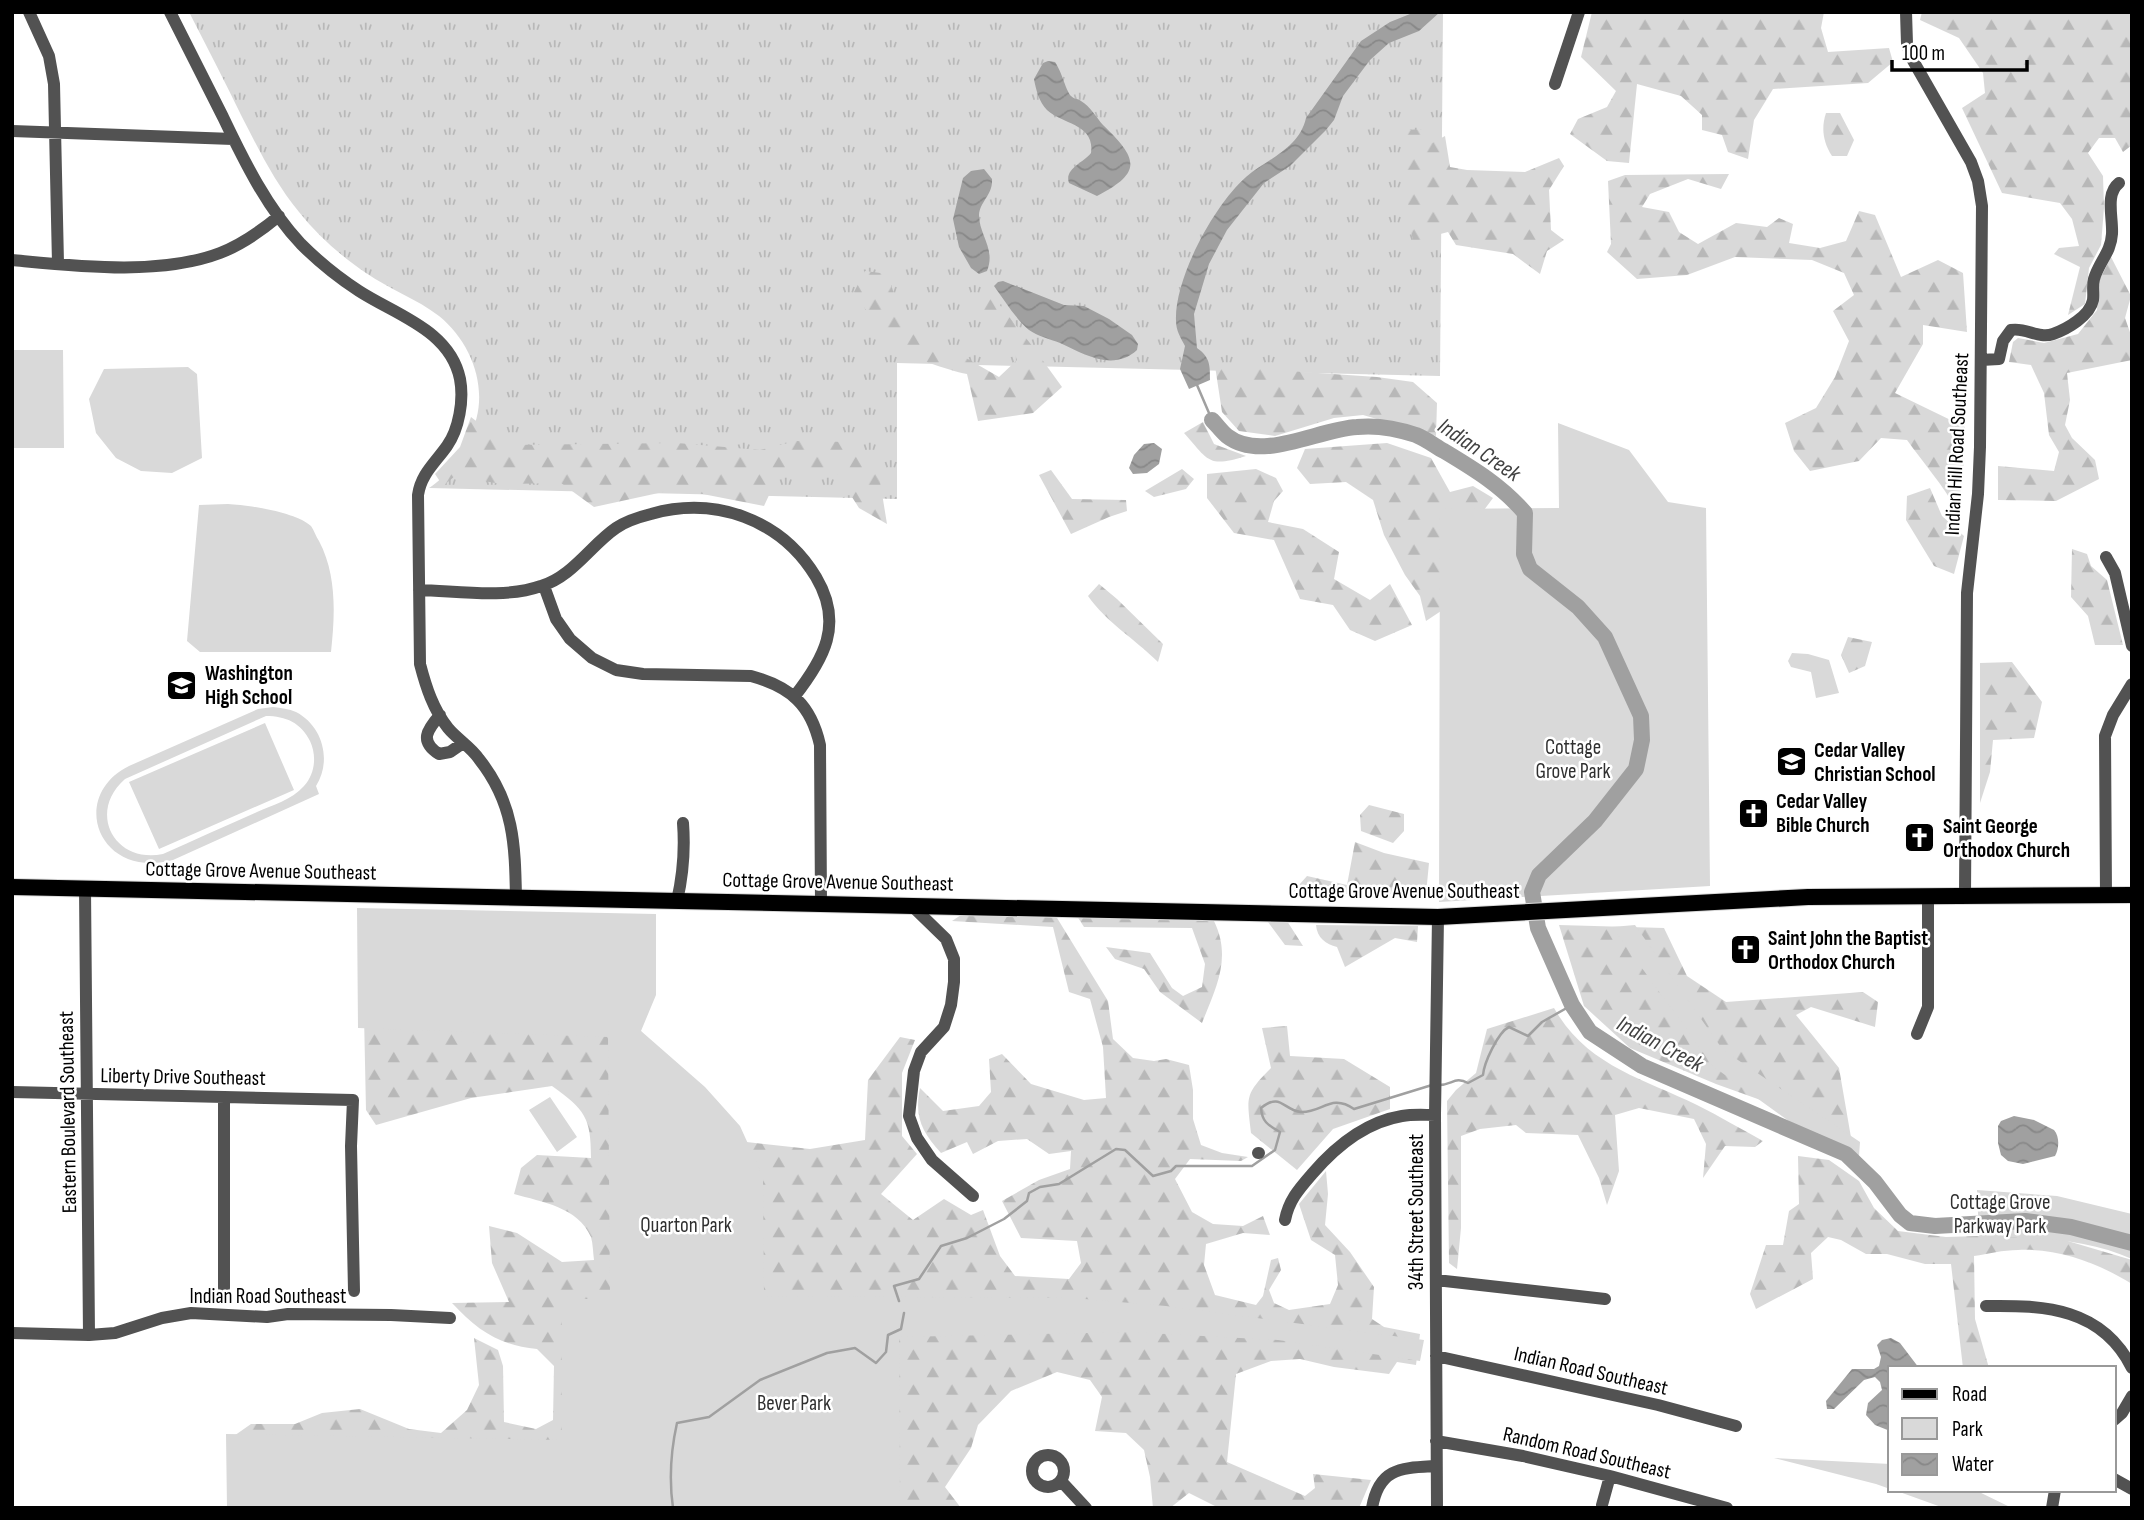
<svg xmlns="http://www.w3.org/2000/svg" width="2144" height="1520" font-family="'Sofia Sans Condensed',sans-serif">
  <defs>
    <pattern id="grass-tufts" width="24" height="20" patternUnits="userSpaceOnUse" patternTransform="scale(1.75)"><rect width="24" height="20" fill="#d9d9d9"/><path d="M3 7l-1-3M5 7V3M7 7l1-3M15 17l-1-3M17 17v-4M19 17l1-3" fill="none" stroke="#b8b8b8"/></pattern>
    <pattern id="forest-firs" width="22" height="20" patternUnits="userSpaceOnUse" patternTransform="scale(1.75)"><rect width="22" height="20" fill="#d9d9d9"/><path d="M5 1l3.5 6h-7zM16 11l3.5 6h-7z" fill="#b8b8b8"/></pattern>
    <pattern id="water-waves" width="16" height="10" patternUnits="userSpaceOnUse" patternTransform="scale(1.75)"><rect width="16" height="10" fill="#a0a0a0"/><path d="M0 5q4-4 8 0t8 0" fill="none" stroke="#888"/></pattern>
  </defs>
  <rect width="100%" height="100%" fill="#fff"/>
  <path fill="url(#grass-tufts)" d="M189,12H1443L1440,376L897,363V499L429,488C448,476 456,458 468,439C492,398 475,345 439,316C417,299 389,289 366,273C341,256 318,236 299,212C275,183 259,150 242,117C225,82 207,47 189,12Z"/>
  <path fill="url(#forest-firs)" d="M1592,12H1824L1821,28L1828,52L1889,48L1893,62L1868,83L1773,89L1754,120L1748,159L1728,152L1722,135L1702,130V115L1681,96L1637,84L1629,163L1607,161L1570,134L1578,119L1607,107L1616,91L1581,57Z
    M1922,12H2132V145L2123,152L2115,138H2099L2088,153L2103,176L2104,208L2101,245L2089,268L2085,304L2068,315L2080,267L2054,254L2059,248L2079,246L2072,219L2060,203L2002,193L1962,108L1985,93L1983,73L1959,38L1920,20Z
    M1826,113H1840L1854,140L1847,156H1832C1823,142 1821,128 1826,113Z
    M1425,129L1432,143L1445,136L1450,167L1467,170L1525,172L1559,158L1564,166L1549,190L1551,230L1564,240L1547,251L1540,274L1513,254L1456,245L1448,232L1429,237L1423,256L1435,263L1432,280L1422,272L1409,225L1404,130Z
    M1729,174L1721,189L1688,179L1650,194L1642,207L1669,212L1679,232L1698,244L1736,223L1767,227L1779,218L1793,224L1789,243L1820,248L1846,241L1859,211L1875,215L1901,277L1938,260L1963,273L1967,332L1923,325V344L1895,393L1965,427L1964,461L1958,512C1943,485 1925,465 1907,440L1881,438L1859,461L1810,471L1794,451L1785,423L1816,408L1835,377L1849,341L1833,311L1854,295L1844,273L1812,260L1735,257L1687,275L1637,279L1607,252L1611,244L1608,181L1625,175Z
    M2111,257L2131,296L2125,318L2132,338V360L2067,373L2070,400L2065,425L2072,438L2095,460L2099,479L2056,501L1998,500V466L2054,471L2059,452L2049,435L2044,393L2031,365L2009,362L2013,342L2018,338L2044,343L2078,334L2097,310L2099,281Z
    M865,271L888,274L903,325L947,347L999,377L1017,360L1007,331L969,304L991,294L1033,347L1062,387L1033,413L978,421L967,374C947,370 911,358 895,345C878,332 866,309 854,292Z
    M1215,366L1377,377L1413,382L1437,403L1436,436L1363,415L1334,418L1275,436L1239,431L1222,412Z
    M471,417L507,445L677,443L760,450L796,441L849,442L878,469L887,524L859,508L836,472L795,468L776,480L764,506L677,489L594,507L561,483L501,484L455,476L443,486L435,474L460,447Z
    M1203,422L1214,444L1246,456C1208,468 1209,461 1184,433Z
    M1387,443L1431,458L1450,492L1473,486L1493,498L1481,514L1444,609L1426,621L1420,596L1405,575L1384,535L1373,500L1346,482L1310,484L1297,468L1305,449Z
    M1182,469L1194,479L1186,489L1154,497L1145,491Z
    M1256,469L1276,478L1283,491L1274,501L1268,522L1303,529L1339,552L1334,579L1370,600L1390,584L1412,625L1375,641L1350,630L1333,605L1300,599L1274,540L1234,533L1207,498V474Z
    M1051,470L1072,499L1126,500L1127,511L1109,517L1071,534L1039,475Z
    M1930,488L1942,516L1964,536L1954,574L1934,566L1906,520L1907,496Z
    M2072,549L2087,554L2091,566L2107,580L2123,645H2095L2088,616L2071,597Z
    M1099,584L1117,599L1163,644L1158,662C1135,639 1106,622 1088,596Z
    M1848,637L1872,642L1865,666L1849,673L1841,655Z
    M2012,662L2042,702L2034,738L1993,740L1990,772L1980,803V663Z
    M1369,805L1404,814V831L1393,843L1361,831L1360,815Z
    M1355,842L1384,853L1429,863L1426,894H1291L1307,876L1347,885Z
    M964,913H1054L1108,1001L1113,1039L1133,1058L1154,1061L1166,1059L1189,1065L1193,1090V1119L1201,1145L1222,1153L1248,1157L1241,1161L1190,1159L1175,1179L1192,1212L1213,1224L1243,1226L1263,1216L1270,1235L1243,1233L1206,1244L1204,1265L1215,1295L1256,1305L1263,1296L1271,1260L1278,1258L1281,1270L1269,1290L1274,1303L1289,1310L1330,1304L1338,1285L1335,1255L1311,1240L1299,1204L1326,1171L1328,1194L1325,1225L1350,1252L1374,1287L1372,1319L1384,1327L1420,1334L1416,1365L1397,1362L1389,1374L1334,1367L1300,1359L1271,1361L1236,1374L1227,1462L1305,1496L1315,1488L1313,1474L1371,1480L1359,1508H1219L1189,1493L1170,1508H1153L1150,1477L1144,1450L1126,1433L1095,1431L1102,1397L1090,1380L1057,1372L1011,1391L978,1425L971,1448L945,1487L961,1508H703L231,1438L251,1424H295L322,1413L360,1409L409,1429L441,1433L467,1410L479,1385L474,1338L498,1350L503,1366L504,1422L536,1429L553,1420L554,1366L537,1349C499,1345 478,1331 452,1303L509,1302L492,1263L489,1226L517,1233L562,1262L594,1260C593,1253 593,1244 591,1237C578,1207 542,1202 514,1194L521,1168L537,1155L591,1158C591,1117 585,1110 552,1086L471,1098L376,1125L366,1110L364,1015L636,1025L729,1140L810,1149L865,1140L868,1080L900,1037L915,1040L902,1073V1136L917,1154L881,1194L913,1220L944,1199L971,1215L983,1210L1000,1256L1015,1276L1069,1279L1081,1263L1077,1241L1021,1238L1002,1201L1039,1180L1070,1169L1071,1151L1049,1154L1027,1139L998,1141L973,1154L967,1142L941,1153C922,1132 914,1117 920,1088L943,1111L979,1106L991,1092L989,1059L1002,1054L1031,1084L1084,1100L1106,1098L1103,1047L1090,999L1069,992L1053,927L952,921Z
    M1075,913L1214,921C1232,958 1216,988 1202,1023L1160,992L1144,969L1115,959L1106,947L1150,953L1172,988L1183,996L1202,987L1205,964L1192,928L1084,927Z
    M1287,921L1303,946L1285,945L1268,922Z
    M1316,925L1418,926L1417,942L1395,938L1345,967L1337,947C1326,944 1317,938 1316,925Z
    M1559,925L1664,928L1687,976L1726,1002L1863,992L1878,1002L1875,1027L1811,1007L1796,1015L1839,1068L1853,1149L1794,1112L1716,1084L1630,1048L1584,1006Z
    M1554,1008C1587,1066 1642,1078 1697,1105C1719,1116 1741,1129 1763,1141L1755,1147L1725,1146L1703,1178L1706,1144L1694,1119L1639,1108L1615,1115L1619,1171L1607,1205L1599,1178L1578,1135L1526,1133L1516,1125L1480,1129L1461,1136V1228L1457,1269L1449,1263L1447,1101L1456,1090L1476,1073L1487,1029Z
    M1287,1026L1290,1056L1344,1059L1390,1087V1109L1333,1129L1297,1170L1251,1133C1247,1097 1244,1095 1271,1068L1262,1028Z
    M1798,1156L1829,1160L1859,1181L1874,1208L1898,1231L1946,1237L2044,1234L2132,1260V1284C2098,1263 2058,1248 2018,1250C2003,1250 1988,1254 1974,1256L1975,1319L1989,1368H1963L1951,1264H1925L1887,1254H1866L1841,1240L1828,1237L1811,1253L1813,1279L1756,1309L1750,1294L1766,1245H1783L1789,1211L1799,1204Z"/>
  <path fill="#d9d9d9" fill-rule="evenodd" d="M12,350H63L64,448H12Z
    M188,367L197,374L202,458L172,473L141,471L116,458L96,433L89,399L104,369Z
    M1558,423L1629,450L1668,502L1706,508L1710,886L1439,902L1440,509L1559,508Z
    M228,504C248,505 296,512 311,526C314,530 316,537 319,541C337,575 335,615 331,652H200L187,641L199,505Z
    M1792,653L1808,654L1829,660L1839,693L1816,698L1811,672L1791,667L1788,661Z
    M273,707C281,708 289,709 296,712C323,726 332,761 316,786L319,794L173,860C98,880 68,796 129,766L258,709ZM266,716C286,716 301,723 310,741C317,756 315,774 304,786C292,800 272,805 257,812C225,826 194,840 163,854C114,864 87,812 125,779Z
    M265,723L294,790L159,849L129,782Z
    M357,908L656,914V995L641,1031L705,1087L740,1126L763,1177L764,1296L1073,1298L1166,1306L1424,1340L1420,1361L1278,1340L1129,1332L899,1337L900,1508H227L226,1434L562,1440V1299H610L608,1037L358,1028Z
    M1635,925L1723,1050L1860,1142L1858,1171L1714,1067L1612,927Z
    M550,1097L577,1137L557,1152L529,1110Z
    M1977,1190L2057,1196L2132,1214V1259C2085,1238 2030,1237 1979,1236Z
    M1774,1458L1890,1464V1489L1876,1484Z
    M1894,1490H1975L2012,1508H1944Z"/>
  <path fill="url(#water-waves)" d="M1415,12H1440L1419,31L1389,43L1370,60L1343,96L1334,120L1326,130L1290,166L1264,183L1227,230L1209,264L1194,314L1197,348C1210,357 1210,365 1210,380L1189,389L1180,369L1185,346C1181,338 1176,331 1176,321C1174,279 1214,205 1246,177C1267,159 1299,149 1306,118L1361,41L1390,22Z
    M1048,61L1055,62C1062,72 1066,91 1071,96C1077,101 1075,97 1081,101C1090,106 1096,117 1103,125C1137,158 1144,172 1097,196L1069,183C1064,169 1083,163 1091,153C1095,124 1064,125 1047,110C1039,102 1036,90 1034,79L1043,63Z
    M984,169L992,179C993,195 980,201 979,215C979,235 996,249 987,271L979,274L971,268L959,247L953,219L963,178L971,171Z
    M1003,281L1064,305L1084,306L1109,319L1132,335L1138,344L1137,350C1113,372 1084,354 1060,343C1050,339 1037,336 1029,330C1015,318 1005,301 994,286L998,282Z
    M1154,443L1162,449L1159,464L1147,473L1133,474L1129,468L1134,455L1144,444Z
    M2014,1116L2034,1120L2054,1130C2060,1137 2059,1149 2055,1156L2023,1164L2008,1161L2001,1155L1998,1143V1126L2001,1121Z
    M1891,1338L1900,1343L1919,1368H1890V1431L1875,1425L1866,1415L1868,1403L1882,1390L1880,1382L1875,1377L1864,1380L1834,1409H1827L1826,1401L1852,1369H1874L1879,1366L1881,1357L1877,1345L1882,1340Z"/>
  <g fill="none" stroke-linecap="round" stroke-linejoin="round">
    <path stroke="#a0a0a0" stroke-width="2.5" d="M1197,385L1212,420
      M1439,1085C1452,1085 1455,1076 1468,1083L1483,1075C1484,1063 1498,1032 1509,1027L1528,1036L1542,1022L1572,1005
      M899,1301L894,1286L919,1279L941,1246L967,1238L1004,1219L1027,1201L1029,1193L1040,1187L1059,1184L1116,1149L1125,1150L1153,1176L1171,1171L1176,1166H1252L1275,1150L1280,1132C1268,1125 1262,1122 1261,1108C1281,1092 1283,1110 1301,1112C1322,1113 1331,1093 1354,1109L1432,1085
      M673,1508C669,1480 671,1450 677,1423L709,1417L760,1380L827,1353L855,1348L876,1363L886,1352L888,1335L901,1329L904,1313"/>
    <path stroke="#a0a0a0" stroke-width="16" d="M1212,420C1217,425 1222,432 1227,436C1262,463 1318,429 1357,427C1376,425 1398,429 1416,435C1426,439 1435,446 1444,451C1474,469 1502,486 1525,513L1524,554L1530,569L1578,607L1605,637L1641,716L1642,740L1636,769L1595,821L1539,875L1532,892L1538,928L1572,1005L1590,1032L1642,1066L1846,1154L1875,1182L1900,1215L1910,1223L1935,1226L2025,1221L2071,1227L2132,1243"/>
    <defs>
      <path id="major" d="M12,887L1438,917L1808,897L2132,895"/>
    </defs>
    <use href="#major" stroke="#dbdbdb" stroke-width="18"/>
    <path stroke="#525252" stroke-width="12" d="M29,12L49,56L54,84L58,263
      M170,12C188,47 205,82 223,117C244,161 267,208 301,244C318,261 339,278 359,291C396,315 450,330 460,379C464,400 459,429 447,446C435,463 421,474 418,495L420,664C426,687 433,709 448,728C457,739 471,747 479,759C514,803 515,844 516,898
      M1906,12L1907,44L1911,57L1971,162L1978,181L1982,206L1980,447L1978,494L1967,593L1965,896
      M1555,84L1579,12
      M12,131L233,139
      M12,260C76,266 160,276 220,253C243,244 261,231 279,216
      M1981,360L1999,359L2003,341L2011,330C2026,327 2038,339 2053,334C2067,329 2090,316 2093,300C2094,293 2092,286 2094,279C2099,262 2111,252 2112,234C2113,217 2105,194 2119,183
      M2106,557L2115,573L2132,646
      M544,586L556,619L570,639L592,658L616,670L643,674L751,676C791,687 811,705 820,745L821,904
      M419,590C458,591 504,599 541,586C572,577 591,545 616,528C626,521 639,517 651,514C715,496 781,519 816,577C844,624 824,659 794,697
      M440,715C427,730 419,741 439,754L450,752L463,743
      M85,889L89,1335
      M2106,895L2105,736L2113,715L2132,684
      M677,901C683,875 685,849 683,823
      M910,904L946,939L954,959V982L951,1005L944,1027L921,1052L914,1071L909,1116L917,1138L932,1160L973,1196
      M1917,1034L1928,1007V896
      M12,1092L353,1100L351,1146L354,1291
      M1258,1153H1259
      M1285,1220C1289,1200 1299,1189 1312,1174C1336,1146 1365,1122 1402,1116C1413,1114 1424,1115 1435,1115
      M1436,1280L1605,1299
      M224,1288V1097
      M1986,1306C2045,1305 2102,1308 2132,1368
      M12,1333L89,1335L115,1333L162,1318L191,1313L267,1317L288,1314L391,1315L450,1318
      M1436,1356L1658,1405L1736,1426
      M2114,1420L2122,1413L2132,1396
      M1436,1441L1523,1456L1610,1476L1727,1508
      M1032 1471a16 16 0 1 1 32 0a16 16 0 1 1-32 0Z
      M2114,1479L2132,1489
      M1061,1481L1086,1508
      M1602,1505L1610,1476
      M1372,1508C1379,1467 1402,1468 1436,1466
      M1437,1508L1435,1115L1438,917
      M2052,1508L2055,1490"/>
    <use href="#major" stroke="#000" stroke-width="16"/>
  </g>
  <defs>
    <symbol id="school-square" viewBox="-11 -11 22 22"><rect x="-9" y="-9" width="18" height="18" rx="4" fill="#000" stroke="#fff"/><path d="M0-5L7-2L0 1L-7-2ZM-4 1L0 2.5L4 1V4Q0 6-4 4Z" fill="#fff"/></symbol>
    <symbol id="church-square" viewBox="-11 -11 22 22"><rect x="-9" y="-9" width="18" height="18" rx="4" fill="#000" stroke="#fff"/><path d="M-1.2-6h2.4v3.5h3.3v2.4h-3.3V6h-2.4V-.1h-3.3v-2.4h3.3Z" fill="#fff"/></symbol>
  </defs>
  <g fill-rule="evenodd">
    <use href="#school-square" x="164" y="668" width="35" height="35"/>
    <use href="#school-square" x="1774" y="744" width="35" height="35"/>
    <use href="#church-square" x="1736" y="796" width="35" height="35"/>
    <use href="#church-square" x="1902" y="820" width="35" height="35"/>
    <use href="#church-square" x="1728" y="932" width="35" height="35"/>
  </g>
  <g text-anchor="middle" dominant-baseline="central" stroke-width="5" stroke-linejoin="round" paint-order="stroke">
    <g font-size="21" fill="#000" stroke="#fff">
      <text transform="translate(1957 444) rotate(-87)">Indian Hill Road Southeast</text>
      <text transform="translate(261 871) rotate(1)">Cottage Grove Avenue Southeast</text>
      <text transform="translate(838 882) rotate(1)">Cottage Grove Avenue Southeast</text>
      <text x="1404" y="891">Cottage Grove Avenue Southeast</text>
      <text transform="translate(183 1077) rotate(1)">Liberty Drive Southeast</text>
      <text transform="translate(68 1112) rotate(-91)">Eastern Boulevard Southeast</text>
      <text transform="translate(1416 1212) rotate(-90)">34th Street Southeast</text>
      <text x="268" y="1296">Indian Road Southeast</text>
      <text transform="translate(1591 1371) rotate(13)">Indian Road Southeast</text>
      <text transform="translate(1587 1453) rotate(13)">Random Road Southeast</text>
    </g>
    <g font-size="21" font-weight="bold" fill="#000" stroke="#fff" text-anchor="start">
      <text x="205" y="673">Washington<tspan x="205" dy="24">High School</tspan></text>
      <text x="1814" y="750">Cedar Valley<tspan x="1814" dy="24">Christian School</tspan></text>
      <text x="1776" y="801">Cedar Valley<tspan x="1776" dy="24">Bible Church</tspan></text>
      <text x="1943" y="826">Saint George<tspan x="1943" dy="24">Orthodox Church</tspan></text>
      <text x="1768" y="938">Saint John the Baptist<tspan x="1768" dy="24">Orthodox Church</tspan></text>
    </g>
    <g font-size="21" fill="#303030" stroke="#fff">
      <text x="1573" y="747">Cottage<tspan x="1573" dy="24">Grove Park</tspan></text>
      <text x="2000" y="1202">Cottage Grove<tspan x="2000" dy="24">Parkway Park</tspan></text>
      <text x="686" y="1225">Quarton Park</text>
      <text x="794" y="1403">Bever Park</text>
    </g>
    <g font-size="23" font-style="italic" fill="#414141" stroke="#fff">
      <text transform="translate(1479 450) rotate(34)">Indian Creek</text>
      <text transform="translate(1660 1044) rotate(28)">Indian Creek</text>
    </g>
  </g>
  <rect width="2144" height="1520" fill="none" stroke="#000000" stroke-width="28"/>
  <rect x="1888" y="1366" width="228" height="126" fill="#ffffff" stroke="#999999" stroke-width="2"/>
  <rect x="1902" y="1389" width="35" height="10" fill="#000000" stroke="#999999" stroke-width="2"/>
  <text x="1952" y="1401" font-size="21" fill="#000000">Road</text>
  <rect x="1902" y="1418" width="35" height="21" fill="#d9d9d9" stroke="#999999" stroke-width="2"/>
  <text x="1952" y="1436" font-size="21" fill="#000000">Park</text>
  <rect x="1902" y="1454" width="35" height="21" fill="url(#water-waves)" stroke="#999999" stroke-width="2"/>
  <text x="1952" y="1471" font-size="21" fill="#000000">Water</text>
  <path d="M1892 60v10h135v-10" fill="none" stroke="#000000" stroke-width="3.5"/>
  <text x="1902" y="60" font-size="21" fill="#000000" stroke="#ffffff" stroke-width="5" paint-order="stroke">100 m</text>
</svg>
